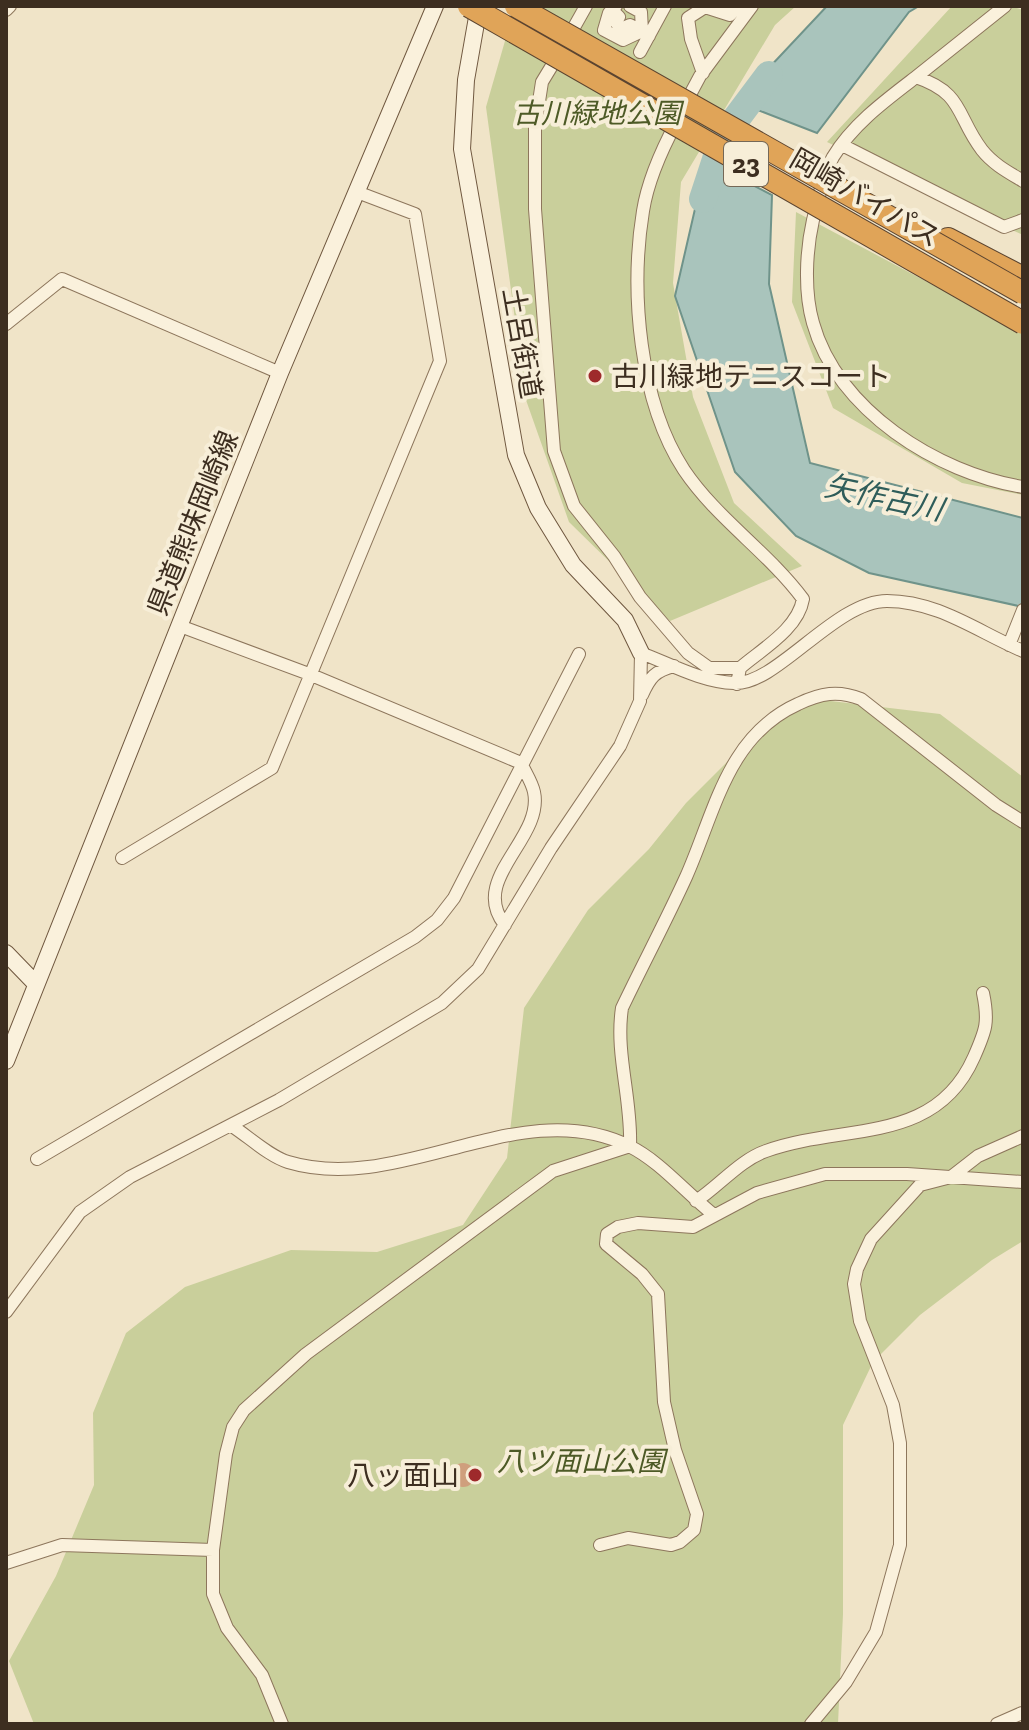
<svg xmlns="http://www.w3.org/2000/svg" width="1029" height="1730" font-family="'Zilla Slab','Noto Sans JP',serif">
  <rect width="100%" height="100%" fill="#f0e4c8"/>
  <path fill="#c9cf9b" d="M515,6H796L775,25L681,182L673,283L693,397L734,503L802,566L670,621L569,522L526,400L486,107Z
    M952,6H1010L1023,10V235L827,142Z
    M796,212L1023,333V495L962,483L833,408L792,302Z
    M814,699L940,714L1023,777V1241L992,1260L920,1315L873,1362L843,1425V1614L838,1724H34L9,1661L56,1576L94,1485L93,1413L126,1333L185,1287L291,1250L377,1252L463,1225L507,1158L524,1008L588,910L649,849L686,803L742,747Z"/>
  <path fill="#a9c4bc" stroke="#6f938a" stroke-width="2" d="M827,6H919L909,12L817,133L737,102Z
    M706,161L772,195L769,284L810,463L1023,518V607L869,573L796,536L735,472L675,296Z"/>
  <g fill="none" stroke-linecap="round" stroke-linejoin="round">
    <path stroke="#a9c4bc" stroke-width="28" d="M703,199L724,135L769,75"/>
  </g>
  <path fill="#cf9f7d" d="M451 1475a12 12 0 1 1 24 0a12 12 0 1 1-24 0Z"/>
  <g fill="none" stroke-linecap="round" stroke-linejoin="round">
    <defs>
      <path id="street" d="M616,6L609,13L604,30L623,40L642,31L649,36
        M630,6L641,12L642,31
        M6,10L10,6
        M612,10L619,17L616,22L621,29L630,25L642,31
        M568,38L586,6
        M640,52L665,6
        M559,54L542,82L535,127V209L554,451L574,506L614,556L640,597L688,653L709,668H740
        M703,73L691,39L688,18L705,7L730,15L738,6
        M916,77L1005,6
        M685,104L700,76L752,6
        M677,121C662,149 648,179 643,211C630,291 639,401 684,470C717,519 768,552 803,599C798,629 762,649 740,668L737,684
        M842,145L1004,227L1023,220
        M1023,181C1008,172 993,164 982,150C956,116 964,93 916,77C886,100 853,124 833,157C823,175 818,200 813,220C806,251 804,292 813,323C837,410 937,473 1023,487
        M6,324L62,279L280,373
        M180,626L309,674L521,763C525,772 532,782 534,792C544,839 468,879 505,925
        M1009,645L1023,610
        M642,695C650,677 655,671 674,666
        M122,858L272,768L440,361L415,214L357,192
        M232,1126C249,1137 269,1156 288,1162C401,1196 520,1092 629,1146C660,1161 687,1194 714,1215
        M630,1146C632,1099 615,1054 622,1008C643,964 666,921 686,877C715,812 727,736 798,704C821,693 838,690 861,699L996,805L1023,822
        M37,1159L415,937L437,920L454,898L579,654
        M696,1201C719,1186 740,1160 766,1151C843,1123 935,1146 974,1057C986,1030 989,1022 983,993
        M6,1312L80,1212L130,1177L279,1100L442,1003L478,969L551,848L620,746L640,701L641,653C670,664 702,682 734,683C776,686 835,601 887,601C938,601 978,632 1023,651
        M600,1545L628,1538L671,1545L680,1542L694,1530L697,1514L675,1450L664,1402L658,1294L642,1274L606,1244L607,1234L618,1227L638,1223L693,1227L757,1193L825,1174H907L1023,1182
        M6,1563L62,1545L213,1550
        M282,1724L262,1675L227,1628L213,1594V1550L226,1454L233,1427L244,1410L306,1354L553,1171L630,1146
        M811,1724L846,1682L876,1632L900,1545V1443L893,1405L860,1321L854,1284L857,1269L871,1239L920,1185L951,1177L978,1156L1023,1136
        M997,1724L1022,1713"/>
      <path id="secondary" d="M479,6L466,80L462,149L516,455L538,508L573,565L625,620L641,653
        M6,953L35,983
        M6,1061L280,373L435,6"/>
      <path id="highway" d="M948,239L1023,278"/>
    </defs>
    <use href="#street" stroke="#8d765c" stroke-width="14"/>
    <use href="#secondary" stroke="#6f573f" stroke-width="18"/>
    <use href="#highway" stroke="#5b4430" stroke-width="24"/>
    <use href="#street" stroke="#faf1dc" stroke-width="12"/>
    <use href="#secondary" stroke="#faf1dc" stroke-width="16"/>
    <use href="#highway" stroke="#e0a458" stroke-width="22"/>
    <defs>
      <path id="highway-bridge" d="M469,6L1023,323
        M516,6L1023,293"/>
    </defs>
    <use href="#highway-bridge" stroke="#5b4430" stroke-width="24" stroke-linecap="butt"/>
    <use href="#highway-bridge" stroke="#e0a458" stroke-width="22"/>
  </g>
  <g fill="#9e2a2b" stroke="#f7eed8" stroke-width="3">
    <circle cx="595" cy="376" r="8"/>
    <circle cx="475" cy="1475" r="8"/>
  </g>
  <g text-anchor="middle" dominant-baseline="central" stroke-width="8" stroke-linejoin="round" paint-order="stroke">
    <rect fill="#f7eed8" stroke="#756857" stroke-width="2" x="724" y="142" width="44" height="44" rx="6"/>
    <g font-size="26" font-weight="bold" fill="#3d2e20">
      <text x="746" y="164">23</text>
    </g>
    <g font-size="28" font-style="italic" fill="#4d5a26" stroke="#f7eed8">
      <text x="597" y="113">古川緑地公園</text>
      <text x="581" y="1461">八ツ面山公園</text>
    </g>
    <g font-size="28" fill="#3d2e20" stroke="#f7eed8">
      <text transform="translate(865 198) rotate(30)">岡崎バイパス</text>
      <text transform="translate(522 343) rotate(80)">土呂街道</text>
      <text transform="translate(193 523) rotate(-68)">県道熊味岡崎線</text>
    </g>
    <g font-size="28" fill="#3d2e20" stroke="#f7eed8" text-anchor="start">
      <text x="611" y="376">古川緑地テニスコート</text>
      <text x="459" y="1475" text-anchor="end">八ッ面山</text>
    </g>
    <g font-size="30" font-style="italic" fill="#2f5d5a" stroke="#f7eed8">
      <text transform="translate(884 498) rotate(12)">矢作古川</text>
    </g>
  </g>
  <rect width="1029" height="1730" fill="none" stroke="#3d2e20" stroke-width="16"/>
</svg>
